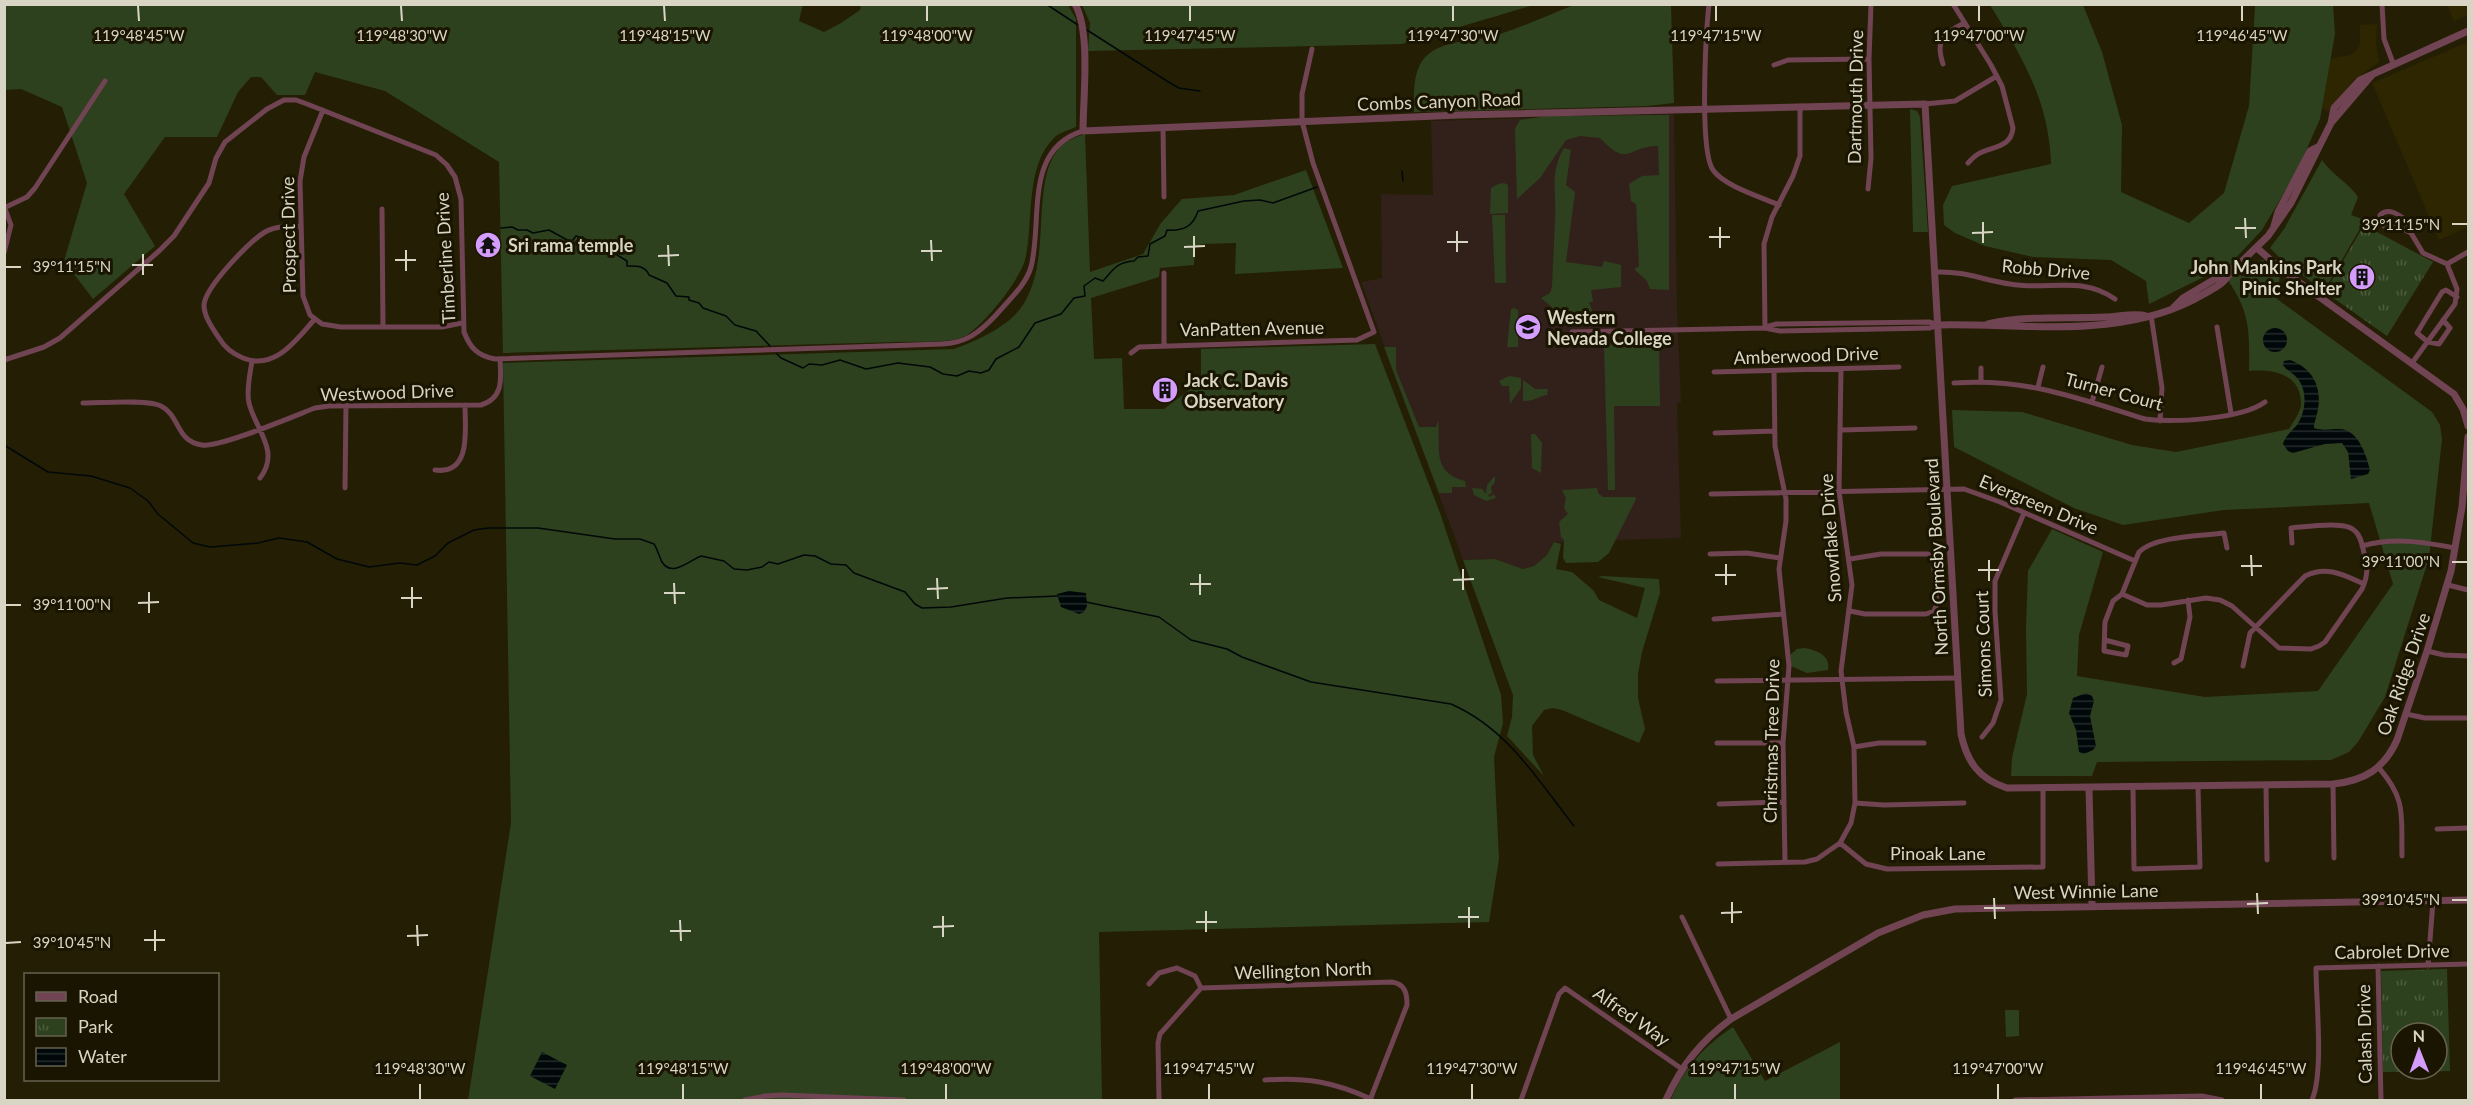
<svg xmlns="http://www.w3.org/2000/svg" width="2473" height="1105" font-family="Lato,sans-serif">
  <defs>
    <pattern id="park-tufts" width="24" height="20" patternUnits="userSpaceOnUse" patternTransform="scale(1.5)"><rect width="24" height="20" fill="#2e411e"/><path d="M3 7l-1-3M5 7V3M7 7l1-3M15 17l-1-3M17 17v-4M19 17l1-3" fill="none" stroke="#4c5c3d"/></pattern>
    <pattern id="water-rules" width="6" height="5" patternUnits="userSpaceOnUse" patternTransform="scale(1.5)"><rect width="6" height="5" fill="#010809"/><path d="M0 2.5h6" fill="none" stroke="#252b2b"/></pattern>
  </defs>
  <rect width="100%" height="100%" fill="#241e04"/>
  <path fill="#2d2601" d="M2447,5H2468V15L2454,21Z
    M2377,24L2376,43L2379,62L2356,78L2328,112L2322,107L2330,59L2350,55L2357,50L2360,44V25Z
    M2468,42V227L2439,240L2372,83Z"/>
  <path fill="#32211a" d="M1674,114L1677,311L1681,402L1677,403L1681,538L1554,542L1547,555L1534,566L1523,569L1495,559L1463,560L1361,282L1382,278L1381,194L1433,195L1431,121Z"/>
  <path fill="#2e411e" d="M803,4L799,21L824,32L841,23L860,10L861,5H1068L1076,19V127C1069,130 1061,132 1055,137C1024,165 1034,225 1025,260C1019,281 984,325 965,336C950,344 914,341 896,342L503,353L499,162L385,91L315,72L305,95H277L261,77H251L238,92L217,137H165L124,194L155,246L93,299L64,261L87,183L62,107L21,89L5,90V5Z
    M1082,5H1534L1402,44L1088,51L1090,23Z
    M1574,5H1671L1674,103L1648,106L1414,112C1413,68 1417,48 1465,41C1475,39 1487,39 1497,35C1523,27 1548,15 1574,5Z
    M1990,5H2083L2102,52L2122,125L2121,192L2189,223L2224,193L2249,106L2255,6L2253,5H2333L2335,34L2320,119L2297,171L2262,230L2232,262L2242,277L2258,261L2263,260L2280,274L2277,299L2432,412L2440,425L2442,439L2429,558L2385,697L2358,742L2349,752L2331,760L2097,762L2092,776H2011L2012,758L2027,694L2026,627L2028,571L2052,529L2103,552L2079,635L2077,676L2205,697L2318,691L2393,584L2369,503L2224,510L2123,525L2074,508L1954,447L1952,410L2022,412L2132,445L2176,452L2289,429C2293,422 2301,412 2301,404C2301,373 2272,369 2249,371C2250,324 2249,308 2220,269L2149,304L2146,281L2111,260L2033,257L1985,246L1955,233L1944,225L1943,205L1952,186L2051,164C2049,100 2022,57 1990,5Z
    M1910,109L1917,111L1920,117L1928,232H1913Z
    M1669,115V290L1650,289L1647,281L1634,269L1639,266L1636,204L1631,201L1629,184L1642,176L1659,175L1658,146C1627,146 1629,169 1600,138L1580,136L1566,140L1540,178L1517,199L1515,129L1520,120L1546,116Z
    M1085,134L1090,272L1143,254L1161,223L1182,199L1234,195L1306,170L1343,268L1235,274L1236,243L1202,244L1195,248L1194,265L1160,268L1159,277L1091,298L1094,359L1122,358L1124,409H1164L1201,381V349L1375,344L1440,513L1501,695L1503,723L1494,757L1499,859L1489,922L1099,932L1102,1100H468L511,823L503,363L954,349C976,341 1005,328 1020,309C1055,263 1028,183 1060,147C1067,140 1076,137 1085,134Z
    M1564,148L1571,150L1566,185L1575,192L1566,262L1602,267L1604,261L1621,265V287L1591,290L1593,302H1589L1594,316L1587,321L1569,322L1541,298L1550,293L1552,287C1553,264 1554,243 1555,221C1557,193 1549,173 1564,148Z
    M2322,160C2333,176 2349,183 2358,197L2351,215L2365,220L2324,291L2283,261L2270,248L2284,229Z
    M1504,183L1508,185V213L1490,214L1491,188L1498,184Z
    M1492,215H1505L1506,283H1495Z
    M1514,308L1518,310V347H1507L1511,309Z
    M1659,340L1660,406H1614L1615,490H1608L1604,345H1610L1617,341Z
    M1384,347H1396V370L1419,427H1436L1438,420C1441,449 1431,472 1465,481L1466,487H1452V493H1439Z
    M1509,376L1521,378V388L1510,404L1509,386H1502L1499,381Z
    M1523,380L1535,389H1548L1547,395C1538,396 1536,401 1523,401Z
    M1531,434H1535L1542,443L1541,473L1532,468Z
    M1495,476V482L1491,487L1492,493L1488,495L1490,497L1494,494L1496,498L1486,501L1474,495L1472,488L1482,489L1486,494L1487,485Z
    M1597,488L1598,493L1603,497H1635L1636,499L1609,553L1598,562L1566,563L1563,558L1564,540L1561,537L1559,522L1568,514L1564,508L1566,498L1562,490Z
    M1554,542L1561,544L1556,569L1572,572L1593,590L1599,600L1637,618L1645,588L1598,577L1602,576L1659,579L1660,593L1642,652L1638,674V698L1645,729L1639,743L1562,710L1553,708L1544,710L1532,726L1533,755L1544,776L1507,736L1512,717L1513,695L1463,560L1495,559L1523,569L1534,566L1547,555Z
    M1804,648C1816,650 1831,655 1828,670L1807,673L1791,666L1790,655L1797,649Z
    M2005,1010H2019V1036L2006,1037Z
    M1733,1027L1765,1081L1840,1042V1100H1671C1683,1069 1705,1045 1733,1027Z"/>
  <path fill="url(#park-tufts)" fill-rule="evenodd" d="M2364,225L2433,262L2387,336L2325,292Z
    M2447,969L2450,1071L2383,1072L2381,971ZM2401,1033H2437V1069H2401Z"/>
  <path fill="url(#water-rules)" d="M2263 340a12 12 0 1 1 24 0a12 12 0 1 1-24 0Z
    M2290,360C2312,368 2322,386 2318,409C2317,416 2314,422 2314,428C2322,431 2331,429 2339,429C2358,429 2366,454 2370,470L2368,474L2351,479L2348,452L2342,443L2325,444L2293,453L2288,451L2283,444C2285,436 2292,431 2297,425C2306,412 2308,390 2297,378C2293,373 2287,371 2283,365L2284,361Z
    M1069,591L1086,593L1087,606L1084,612L1079,614L1061,607L1057,594Z
    M2086,693L2092,696L2094,701L2090,716L2096,746L2093,750L2084,754L2079,752L2076,730L2069,713L2073,698Z
    M542,1052L567,1065L555,1089L530,1076Z"/>
  <g fill="none" stroke-linecap="round" stroke-linejoin="round">
    <path stroke="#010809" stroke-width="1.5" d="M1046,4L1078,25
      M1087,30L1170,83L1179,88L1200,91
      M1402,171L1403,181
      M501,228L512,227L518,230H527L533,233L549,230L569,241H572L576,236L599,244L627,261V266C635,266 645,265 649,275L667,283L676,296L689,297V300L699,303L703,308L726,316L735,325L756,331L770,346
      M777,354L781,358L803,368L809,364L822,365L840,360L866,369L898,363L930,367L943,374L957,376L969,371L981,373L989,370L996,359L1019,347L1035,323L1061,314L1074,298L1085,296L1084,286L1095,278L1103,281C1113,270 1117,262 1134,261L1138,257L1148,256L1150,244L1165,236L1167,230C1183,231 1193,227 1198,211L1244,201L1260,200L1273,203L1317,187
      M4,445L48,472L91,476L130,488L148,501L158,514L193,543L210,547L258,543L279,538L307,542L337,559L369,567L400,563L417,565L435,556L448,543L474,530L488,528H538L615,539H640L654,544C658,550 659,557 662,562C672,578 690,560 701,556L724,561L734,569L747,570L762,567L769,562L778,564L804,555L815,556L831,564L846,565L854,573L905,592L915,604L922,608L951,607L1007,598L1058,596
      M1086,602L1159,617L1191,640L1227,649L1242,657L1311,682L1451,704C1508,729 1537,779 1574,826"/>
    <path stroke="#714453" stroke-width="5" d="M1709,4C1706,32 1699,150 1713,170C1724,186 1761,197 1779,205
      M1953,4L1991,65L2002,86L2013,128C2011,148 1993,146 1980,153C1975,155 1972,159 1968,163
      M2382,4L2384,39L2393,63
      M1943,64C1935,40 1943,34 1964,23
      M1774,65L1788,60L1869,59
      M1925,104L1955,101L1997,76
      M323,110L304,157L300,181L303,296L310,315L322,324L341,327H442L462,323
      M1163,128L1164,197
      M1868,189L1871,158L1869,59L1871,4
      M4,206L11,225L4,253
      M6,207L27,197L35,188L105,81
      M382,209L383,327
      M301,226C289,226 276,226 265,232C250,241 205,287 204,305C204,317 213,329 219,338C225,348 233,354 243,358C275,371 296,340 314,320
      M2411,233L2399,227L2384,226L2380,222V215C2388,207 2398,214 2406,220L2411,233L2423,253L2447,264L2457,289L2455,304L2412,363
      M2447,264L2468,252
      M1936,272C1966,271 1982,280 2010,284C2047,291 2081,275 2115,299
      M1164,273V345
      M2151,315L2162,388L2160,421
      M2443,320L2450,328L2439,344L2428,342L2417,333L2442,292L2446,290L2457,297
      M1766,327L1776,324L1929,322L1939,325
      M2217,327L2231,413
      M1765,328L1764,244L1772,217L1793,176L1800,156V106
      M1572,332L1765,328L1780,331L1930,328L1939,325
      M1131,353L1139,347L1357,340L1374,332L1313,163L1302,121V94L1312,49
      M4,360L44,347L60,338L159,251L174,236L209,183L216,158L225,142L267,109L284,100H296L307,104L436,155L447,165L455,177L461,199L464,332C470,348 478,356 495,359L942,344C966,343 979,333 996,315C1008,301 1026,285 1031,267C1043,221 1023,149 1083,131
      M252,361C250,374 246,391 249,403C255,429 281,451 260,478
      M1774,371L1775,446L1786,499V521L1779,569L1789,666L1783,743L1785,862
      M1714,372L1899,367
      M1981,382V368
      M1954,383C2027,378 2077,398 2145,419C2174,423 2242,419 2265,402
      M2038,387L2043,367
      M2092,402L2102,367
      M83,403C100,403 148,399 161,406C180,415 176,442 202,445C219,448 294,416 315,408L329,406L481,405C504,398 501,378 500,359
      M1842,430L1915,428
      M1715,433L1774,431
      M435,470C472,475 465,429 465,405
      M345,488L346,405
      M1711,494L1964,489L2000,502L2135,561
      M2362,546C2394,537 2423,542 2455,548
      M1710,554L1747,553L1780,558
      M1850,559L1881,554H1928L1933,559L1937,604L1934,611L1926,614H1865L1850,611
      M2448,585L2468,590
      M2122,594L2147,605H2161L2206,598L2220,600L2232,606L2279,648L2311,649L2319,646L2325,642L2362,589C2368,576 2368,567 2364,553C2362,545 2361,536 2355,531C2346,520 2305,527 2291,528L2292,543
      M1714,619L1782,614
      M2105,640L2128,646L2126,655L2104,651L2105,622L2113,601L2122,594L2139,552C2155,536 2201,536 2224,533L2227,548
      M2427,651L2444,655L2468,656
      M2174,663L2181,659L2190,617L2188,600
      M2243,666L2250,633L2305,576C2327,565 2344,575 2364,584
      M1717,681L1958,678
      M2406,714L2425,718H2468
      M1982,737L1993,723L2001,700L1995,611V581L2024,513
      M1717,743H1783
      M1854,747L1879,743H1924
      M2379,768C2407,800 2401,816 2402,856
      M2333,784L2334,858
      M2266,786L2267,860
      M2133,788L2134,869L2200,867L2198,787
      M1855,803L1884,805L1964,803
      M1719,804L1784,802
      M2437,829L2468,828
      M1840,843L1866,864L1887,869L2043,867V790
      M1718,864L1805,862L1817,859L1840,843L1851,823L1855,803L1854,747L1846,712L1841,671L1852,585L1839,491L1841,369
      M1682,917L1731,1019
      M2378,966L2381,1100
      M2428,966L2433,901
      M1149,984L1159,973L1177,968L1195,976L1201,988
      M1201,988L1392,982C1405,984 1407,993 1407,1005L1370,1100
      M1265,1080C1306,1077 1334,1082 1371,1099
      M745,1100L765,1096L782,1095L904,1100
      M1159,1100L1158,1043L1160,1034L1201,988
      M1521,1100L1559,994L1565,988L1682,1069
      M2015,1100L2202,1096L2222,1100
      M2312,1100C2324,1072 2316,1001 2316,968L2468,964"/>
    <path stroke="#714453" stroke-width="7" d="M1075,4C1091,32 1083,98 1083,131L1460,115L1925,104L1961,734C1967,762 1979,779 2007,788L2333,784C2364,781 2384,769 2397,740L2427,651L2451,571L2462,507L2468,437
      M2331,123L2334,108L2360,80L2468,31
      M2274,226L2278,212L2310,151L2318,147
      M2257,248L2282,270L2454,394L2463,409L2468,426
      M2174,307L2183,298L2237,266L2268,236L2291,203L2331,123L2372,75
      M1988,324C2026,315 2067,319 2105,317C2119,317 2133,312 2147,316
      M1939,325C2026,323 2125,341 2204,294C2214,288 2226,283 2231,271
      M2089,789L2092,905
      M1666,1100C1681,1066 1701,1041 1731,1019L1878,933L1923,915L1955,909L2468,900"/>
  </g>
  <path fill="none" stroke="#d8d5c5" stroke-width="2" d="M138,6L139,21M401,6L402,21M664,6L665,21M927,6V21M1190,6V21M1453,6V21M1716,6V21M1979,6V21M2242,6V21M2245,218L2246,238M1983,222V243M2452,224H2467M1720,227V248M2235,228H2256M1457,231V252M1972,233L1993,232M1194,236V257M1709,237H1730M931,240L932,261M1447,242H1468M668,245L669,266M1184,247L1205,246M406,250V271M921,251H942M143,254V275M658,256L679,255M395,260H416M132,265H153M6,267H21M2251,555L2252,576M1989,560V581M2452,562H2467M1726,564V585M2241,566H2262M1463,569V590M1978,570H1999M1200,574V595M1715,575H1736M937,578L938,599M1453,580L1474,579M674,583L675,604M1190,584H1211M412,587V608M927,589L948,588M149,592V613M664,593H685M401,598H422M138,603L159,602M6,605H21M2257,893L2258,914M1994,898L1995,919M2452,900H2467M1732,902V923M2247,904L2268,903M1469,907V928M1984,908H2005M1206,911V932M1721,913L1742,912M943,916V937M1458,917H1479M680,920L681,941M1196,922H1217M417,925L418,946M933,927L954,926M155,930V951M670,931H691M407,936L428,935M144,940H165M6,943L21,942M420,1084V1099M683,1084V1099M946,1084V1099M1209,1084V1099M1472,1084V1099M1735,1084V1099M1998,1084V1099M2261,1084V1099"/>
  <defs>
    <symbol id="temple-disc" viewBox="-11 -11 22 22"><circle r="9.5" fill="#d49cfb" stroke="#1a1500"/><path d="M0-6L5-2H3V0L6.5 2.5H4V6H1.5V3h-3V6H-4V2.5H-6.5L-3 0V-2H-5Z" fill="#111"/></symbol>
    <symbol id="building-disc" viewBox="-11 -11 22 22"><circle r="9.5" fill="#d49cfb" stroke="#1a1500"/><path d="M-4-6H4V6H1V3H-1V6H-4ZM-2.5-4.3h1.7v1.8h-1.7ZM.8-4.3h1.7v1.8H.8ZM-2.5-1h1.7V.8h-1.7ZM.8-1h1.7V.8H.8Z" fill="#111"/></symbol>
    <symbol id="university-disc" viewBox="-11 -11 22 22"><circle r="9.5" fill="#d49cfb" stroke="#1a1500"/><path d="M0-5L7-2L0 1L-7-2ZM-4 1L0 2.5L4 1V4Q0 6-4 4Z" fill="#111"/></symbol>
  </defs>
  <g fill-rule="evenodd">
    <use href="#temple-disc" x="473" y="230" width="30" height="30"/>
    <use href="#building-disc" x="2347" y="262" width="30" height="30"/>
    <use href="#university-disc" x="1513" y="312" width="30" height="30"/>
    <use href="#building-disc" x="1150" y="375" width="30" height="30"/>
  </g>
  <g text-anchor="middle" dominant-baseline="central" stroke-width="6" stroke-linejoin="round" paint-order="stroke">
    <g font-size="18" fill="#d8d5c5" stroke="#1a1500">
      <text transform="translate(1855 97) rotate(-89)">Dartmouth Drive</text>
      <text transform="translate(1439 101) rotate(-2)">Combs Canyon Road</text>
      <text transform="translate(288 235) rotate(-91)">Prospect Drive</text>
      <text transform="translate(445 258) rotate(-93)">Timberline Drive</text>
      <text transform="translate(2046 269) rotate(5)">Robb Drive</text>
      <text transform="translate(1252 328) rotate(-1)">VanPatten Avenue</text>
      <text transform="translate(1806 355) rotate(-2)">Amberwood Drive</text>
      <text transform="translate(2114 391) rotate(15)">Turner Court</text>
      <text transform="translate(387 392) rotate(-2)">Westwood Drive</text>
      <text transform="translate(2039 504) rotate(23)">Evergreen Drive</text>
      <text transform="translate(1830 538) rotate(-94)">Snowflake Drive</text>
      <text transform="translate(1936 557) rotate(-93)">North Ormsby Boulevard</text>
      <text transform="translate(1983 644) rotate(-92)">Simons Court</text>
      <text transform="translate(2403 674) rotate(-71)">Oak Ridge Drive</text>
      <text transform="translate(1771 741) rotate(-89)">Christmas Tree Drive</text>
      <text x="1938" y="853">Pinoak Lane</text>
      <text transform="translate(2086 891) rotate(-1)">West Winnie Lane</text>
      <text transform="translate(2392 951) rotate(-1)">Cabrolet Drive</text>
      <text transform="translate(1303 970) rotate(-2)">Wellington North</text>
      <text transform="translate(1632 1016) rotate(35)">Alfred Way</text>
      <text transform="translate(2364 1034) rotate(-91)">Calash Drive</text>
    </g>
    <g font-size="18" font-weight="bold" fill="#d8d5c5" stroke="#1a1500" text-anchor="start">
      <text x="508" y="245">Sri rama temple</text>
      <text x="2342" y="267" text-anchor="end">John Mankins Park<tspan x="2342" dy="21">Pinic Shelter</tspan></text>
      <text x="1547" y="317">Western<tspan x="1547" dy="21">Nevada College</tspan></text>
      <text x="1184" y="380">Jack C. Davis<tspan x="1184" dy="21">Observatory</tspan></text>
    </g>
  </g>
  <g font-size="15" text-anchor="middle" fill="#d8d5c5" stroke="#1a1500" stroke-width="6" stroke-linejoin="round" paint-order="stroke">
    <text x="139" y="41">119°48'45"W</text>
    <text x="402" y="41">119°48'30"W</text>
    <text x="665" y="41">119°48'15"W</text>
    <text x="927" y="41">119°48'00"W</text>
    <text x="1190" y="41">119°47'45"W</text>
    <text x="1453" y="41">119°47'30"W</text>
    <text x="1716" y="41">119°47'15"W</text>
    <text x="1979" y="41">119°47'00"W</text>
    <text x="2242" y="41">119°46'45"W</text>
    <text x="2401" y="230">39°11'15"N</text>
    <text x="72" y="272">39°11'15"N</text>
    <text x="2401" y="567">39°11'00"N</text>
    <text x="72" y="610">39°11'00"N</text>
    <text x="2401" y="905">39°10'45"N</text>
    <text x="72" y="948">39°10'45"N</text>
    <text x="420" y="1074">119°48'30"W</text>
    <text x="683" y="1074">119°48'15"W</text>
    <text x="946" y="1074">119°48'00"W</text>
    <text x="1209" y="1074">119°47'45"W</text>
    <text x="1472" y="1074">119°47'30"W</text>
    <text x="1735" y="1074">119°47'15"W</text>
    <text x="1998" y="1074">119°47'00"W</text>
    <text x="2261" y="1074">119°46'45"W</text>
  </g>
  <rect width="2473" height="1105" fill="none" stroke="#d8d5c5" stroke-width="12"/>
  <rect x="24" y="973" width="195" height="108" fill="#1a1500" stroke="#66624f" stroke-width="1.5"/>
  <rect x="36" y="992" width="30" height="9" fill="#714453" stroke="#66624f" stroke-width="1.5"/>
  <text x="78" y="1003" font-size="18" fill="#d8d5c5">Road</text>
  <rect x="36" y="1018" width="30" height="18" fill="url(#park-tufts)" stroke="#66624f" stroke-width="1.5"/>
  <text x="78" y="1033" font-size="18" fill="#d8d5c5">Park</text>
  <rect x="36" y="1048" width="30" height="18" fill="url(#water-rules)" stroke="#66624f" stroke-width="1.5"/>
  <text x="78" y="1063" font-size="18" fill="#d8d5c5">Water</text>
  <g transform="translate(2419 1051) rotate(359)"><circle r="28" fill="#1a1500" stroke="#66624f" stroke-width="1.5"/>
  <path d="M0-4.5L10 22L0 15L-10 22Z" fill="#d49cfb"/>
  <text y="-9" font-size="16" font-weight="bold" text-anchor="middle" fill="#d8d5c5">N</text>
  </g>
</svg>
